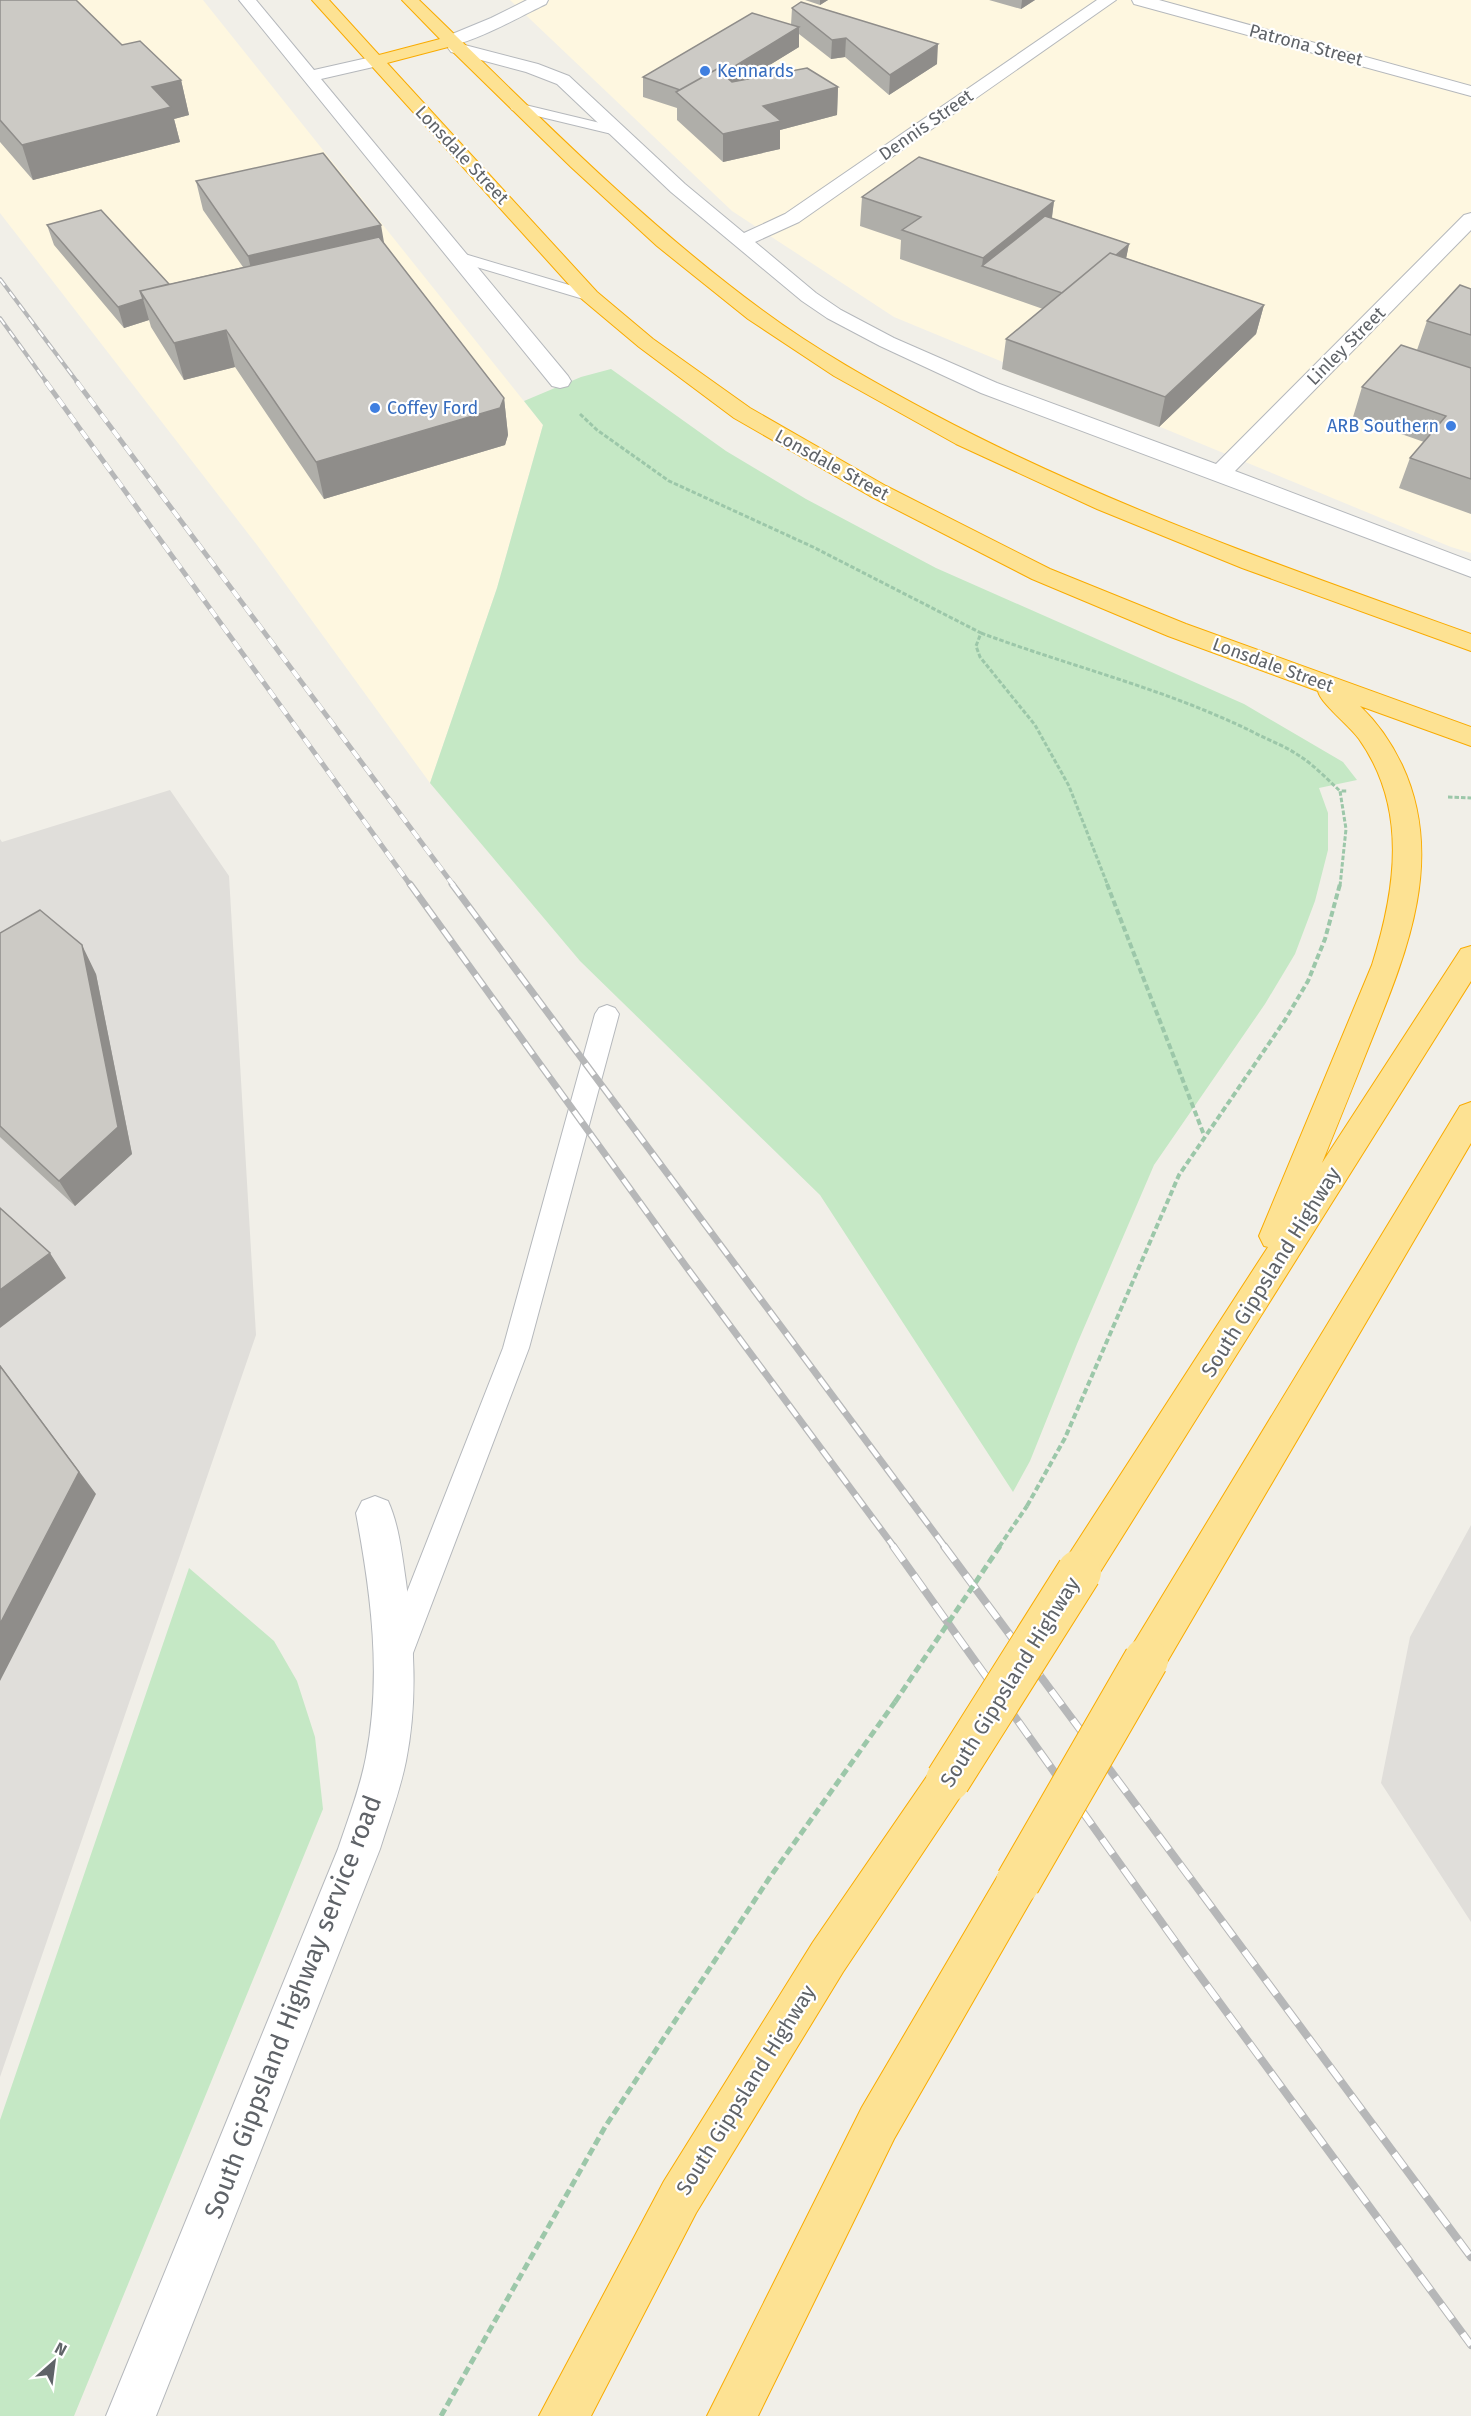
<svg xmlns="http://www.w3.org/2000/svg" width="1471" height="2416" font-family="'Fira Sans',sans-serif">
  <rect width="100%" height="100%" fill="#f1efe8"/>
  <path fill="#fef7e0" d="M0,0H203L543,425L497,588L430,783L257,545L0,213Z
    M510,0H1471V553L1451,547L894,317L732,211Z"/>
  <path fill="#e0deda" d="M170,790L229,876L256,1335L0,2077V839L2,842Z
    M1471,1525V1922L1381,1783L1410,1637Z"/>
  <path fill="#c5e8c5" d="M611,369L726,451L806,499L936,568L1244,704L1343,762L1357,780L1319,788L1328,813V850L1315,901L1295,954L1265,1004L1154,1165L1077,1344L1030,1461L1013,1492L820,1195L580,961L430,783L497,588L543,425L524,401L581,377Z
    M189,1568L274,1641L297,1681L315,1737L323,1809L74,2416H0V2120Z"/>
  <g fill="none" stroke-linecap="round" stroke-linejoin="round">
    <defs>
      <path id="lane" d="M517,103L621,128L623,131L616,135L512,110L510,107L512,104Z
        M458,252L596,293L598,296L590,301L453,260L450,257L453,254Z
        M607,1005L615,1008L619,1014L529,1348L413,1653L409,1663L398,1668L387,1663L383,1653L503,1348L595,1014L599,1008Z"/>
      <path id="street" d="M239,0H256L314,70L376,56L382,57L385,61L382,65L321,79L568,376L571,381L568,386L560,388L552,386Z
        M1097,0H1116L799,222L755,242L816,293L841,310L894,338L997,383L1216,464L1464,215L1471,213V230L1235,471L1471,561V577L981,393L880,346L827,318L802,301L671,192L557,84L526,72L451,52L448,48L451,44L457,43L538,64L569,76L685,184L744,233L785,214Z
        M1132,0H1159L1471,86V96L1134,4Z
        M375,1496L388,1501C399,1525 402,1555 406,1582C414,1641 418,1701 406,1761C400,1791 389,1820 380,1849L156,2416H106L338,1849C348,1819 360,1789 366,1757C382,1675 371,1594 356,1513L362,1501Z"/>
      <path id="secondary" d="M527,0H548L546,4C527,13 463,49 445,45L442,41L445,37L491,18Z"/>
      <path id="highway" d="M312,0H329L379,55L440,39L402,0H419C530,107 638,219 762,310C816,350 875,383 933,414C1105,505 1289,569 1471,634V651L1242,568L1097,509L956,444L834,376L748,319L657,246L571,167L448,47L387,63L597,292L653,339L750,408L886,486L1050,569L1186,624L1471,727V746L1360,706C1378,723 1392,744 1402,765C1445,857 1408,950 1373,1036C1356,1079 1339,1121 1322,1163L1461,949L1471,946V981L1092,1585L1079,1590L1066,1585L1060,1572L1066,1559L1268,1247L1264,1246L1259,1236L1372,965C1396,889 1408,808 1359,739C1350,726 1320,703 1318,691L1168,636L1032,579L870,496L734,418L639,347L583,300Z
        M1471,1102V1143L1160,1674L1146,1679L1132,1674L1126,1660L1132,1646L1460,1106Z
        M948,1760L962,1766L968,1780L962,1794L843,1972L696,2213L591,2416H539L664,2181L813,1942L934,1766Z
        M1018,1861L1033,1867L1039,1882L1033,1897L894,2139L758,2416H707L862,2107L1003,1867Z"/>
    </defs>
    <use href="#lane" stroke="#b5b8bc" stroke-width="2"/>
    <use href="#street" stroke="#b5b8bc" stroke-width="2"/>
    <use href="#secondary" stroke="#b6babf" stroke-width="2"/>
    <use href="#highway" stroke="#f9ab00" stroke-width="2"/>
    <path stroke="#9cc7a9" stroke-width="3" stroke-dasharray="4.5 2" stroke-linecap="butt" d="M580,414L597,430L669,481L813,547L981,633L976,646L980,657L1035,725L1069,786L1108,886
      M981,633C1072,667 1166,689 1253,732C1268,740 1285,746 1298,755C1313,764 1327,779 1340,791
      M1448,797L1471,798
      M1340,886L1346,829L1340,791H1347"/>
    <path stroke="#9cc7a9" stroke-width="4" stroke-dasharray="6 3" stroke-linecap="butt" d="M1107,884L1204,1135
      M1027,1506L1065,1438L1179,1175L1285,1020L1308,981L1325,939L1340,884"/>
    <path stroke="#9cc7a9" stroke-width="5" stroke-dasharray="8 4" stroke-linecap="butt" d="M441,2416L605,2127L770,1877L895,1702"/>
    <use href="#lane" fill="#fff" fill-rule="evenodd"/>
    <use href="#street" fill="#fff" fill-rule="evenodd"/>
    <use href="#secondary" fill="#fff" fill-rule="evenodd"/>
    <use href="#highway" fill="#fde293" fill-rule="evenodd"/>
    <defs>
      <path id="rail-far3" d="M0,279L78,383
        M0,318L47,383"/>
      <path id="rail-far2" d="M46,382L411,886
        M77,382L454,886"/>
      <path id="rail-far1" d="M410,884L685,1265L894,1547
        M452,884L945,1547"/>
      <path id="rail" d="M893,1546L1192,1965L1471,2345
        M944,1546L1471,2257"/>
    </defs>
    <use href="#rail-far3" stroke="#b6b7b8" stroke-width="4"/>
    <use href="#rail-far2" stroke="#b6b7b8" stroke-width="5"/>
    <use href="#rail-far1" stroke="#b6b7b8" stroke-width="7"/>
    <use href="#rail" stroke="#b6b7b8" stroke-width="8"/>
    <use href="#rail-far3" stroke="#fff" stroke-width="2" stroke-dasharray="8" stroke-linecap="butt"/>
    <use href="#rail-far2" stroke="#fff" stroke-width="4" stroke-dasharray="10" stroke-linecap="butt"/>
    <use href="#rail-far1" stroke="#fff" stroke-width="4.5" stroke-dasharray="14" stroke-linecap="butt"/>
    <use href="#rail" stroke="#fff" stroke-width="6" stroke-dasharray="18" stroke-linecap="butt"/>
    <defs>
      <path id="highway-bridge" d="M948,1780L1079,1572
        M1018,1882L1146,1660"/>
    </defs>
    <use href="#highway-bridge" stroke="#f9ab00" stroke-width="46" stroke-linecap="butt"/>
    <path stroke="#9cc7a9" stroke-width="4" stroke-dasharray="6 3" stroke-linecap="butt" d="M999,1547L1027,1506"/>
    <path stroke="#9cc7a9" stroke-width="5" stroke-dasharray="8 4" stroke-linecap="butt" d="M895,1702L1000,1546"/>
    <use href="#highway-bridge" stroke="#fde293" stroke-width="44"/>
  </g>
  <path fill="#afaea9" d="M0,0L122,45L181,80L189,115L174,119L180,142L33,180L0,142Z
    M805,0H828L820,5Z
    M989,0H1035L1021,9Z
    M792,8L937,64L889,95L845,57L831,59L799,34V47L745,80L838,87L837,115L780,130V149L723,162L677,120V108L643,97V77L791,25Z
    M196,181L384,243L504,398L508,435L505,445L324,499L235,367L184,380L151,327L149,320L124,328L54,245L47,225L169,284L243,267L203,210Z
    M862,197L1054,201L1052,218L1129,244L1126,258L1264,305L1256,334L1159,427L1002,369L1006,339L1043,309L900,259L901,240L860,226Z
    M1471,289V514L1399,488L1410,458L1424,442L1353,417L1362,387L1417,350L1427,321Z
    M0,933L96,974L132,1154L75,1206L0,1137Z"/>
  <path fill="#8f8d8a" d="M820,0H828L820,5Z
    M1022,0H1035L1021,9Z
    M799,27V47L696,110L691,93Z
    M846,38L845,57L831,59L832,40Z
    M938,44L937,64L889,95L890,75Z
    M181,80L189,115L174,119L180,142L33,180L22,145L152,87Z
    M838,87L837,115L780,130V149L723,162V134L763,106Z
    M1054,201L1050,230L982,266L983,258Z
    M381,225L386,254L255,286L248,256Z
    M1129,244L1125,264L1068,296Z
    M143,299L149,320L124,328L118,307Z
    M1264,305L1256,334L1159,427L1165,397Z
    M226,330L235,367L184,380L174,343Z
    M504,398L508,435L505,445L324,499L316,462Z
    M82,945L96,974L132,1154L75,1206L59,1181Z
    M50,1253L66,1278L0,1328V1290Z
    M0,1365L96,1494L0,1681Z"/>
  <path fill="#cccac5" stroke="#8f8d8a" stroke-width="1.5" d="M0,0H76L122,45L140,41L181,80L152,87L171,107L22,145L0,120Z
    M801,2L938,44L890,75L846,38L832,40L792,8Z
    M752,13L799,27L722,74L717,69L680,90L643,77Z
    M807,68L838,87L763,106L781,121L723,134L676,92L717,69L732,82Z
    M323,153L381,225L248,256L196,181Z
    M919,157L1054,201L983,258L902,230L921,217L862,197Z
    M101,210L169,284L140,291L143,299L118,307L47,225Z
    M1045,216L1129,244L1116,255L1110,253L1062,293L982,266Z
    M379,237L504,398L500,408L316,462L226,330L174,343L140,291Z
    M1110,253L1264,305L1165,397L1006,339Z
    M1460,285L1471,289V335L1427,321Z
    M1401,345L1471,368V479L1410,458L1446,416L1362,387Z
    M40,910L82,945L118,1127L59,1181L0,1126V933Z
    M0,1208L50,1253L0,1290Z
    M0,1366L79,1472L0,1624Z"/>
  <g fill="#3f7fe0" stroke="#fff" stroke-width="2">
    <circle cx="705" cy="71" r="6"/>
    <circle cx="375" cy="408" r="6"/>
    <circle cx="1451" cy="426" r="6"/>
  </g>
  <g text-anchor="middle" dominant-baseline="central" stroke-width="4.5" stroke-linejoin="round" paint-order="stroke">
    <g font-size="18" fill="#5f6368" stroke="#fff">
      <text transform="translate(1306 45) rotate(15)">Patrona Street</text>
      <text transform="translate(926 125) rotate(-35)">Dennis Street</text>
      <text transform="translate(462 155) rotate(47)">Lonsdale Street</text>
      <text transform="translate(1346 346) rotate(-45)">Linley Street</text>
      <text transform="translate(832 465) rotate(29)">Lonsdale Street</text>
      <text transform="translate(1273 665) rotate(20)">Lonsdale Street</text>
    </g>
    <g font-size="18" fill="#366cbe" stroke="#fff" text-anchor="start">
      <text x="717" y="71">Kennards</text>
      <text x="387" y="408">Coffey Ford</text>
      <text x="1439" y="426" text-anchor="end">ARB Southern</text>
    </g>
    <g font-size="21" fill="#5f6368" stroke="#fff">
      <text transform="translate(1271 1272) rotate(-58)">South Gippsland Highway</text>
      <text transform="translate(1010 1682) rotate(-58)">South Gippsland Highway</text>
      <text transform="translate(746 2090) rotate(-58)">South Gippsland Highway</text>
    </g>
    <g font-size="26" fill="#5f6368" stroke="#fff">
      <text transform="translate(293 2007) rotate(-69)">South Gippsland Highway service road</text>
    </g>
  </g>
  <g transform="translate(54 2362) rotate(28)" stroke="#ffffff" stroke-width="4.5" paint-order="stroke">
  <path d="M0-4.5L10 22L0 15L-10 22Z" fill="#5f6368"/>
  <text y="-9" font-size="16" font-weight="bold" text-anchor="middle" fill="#5f6368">N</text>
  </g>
</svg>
